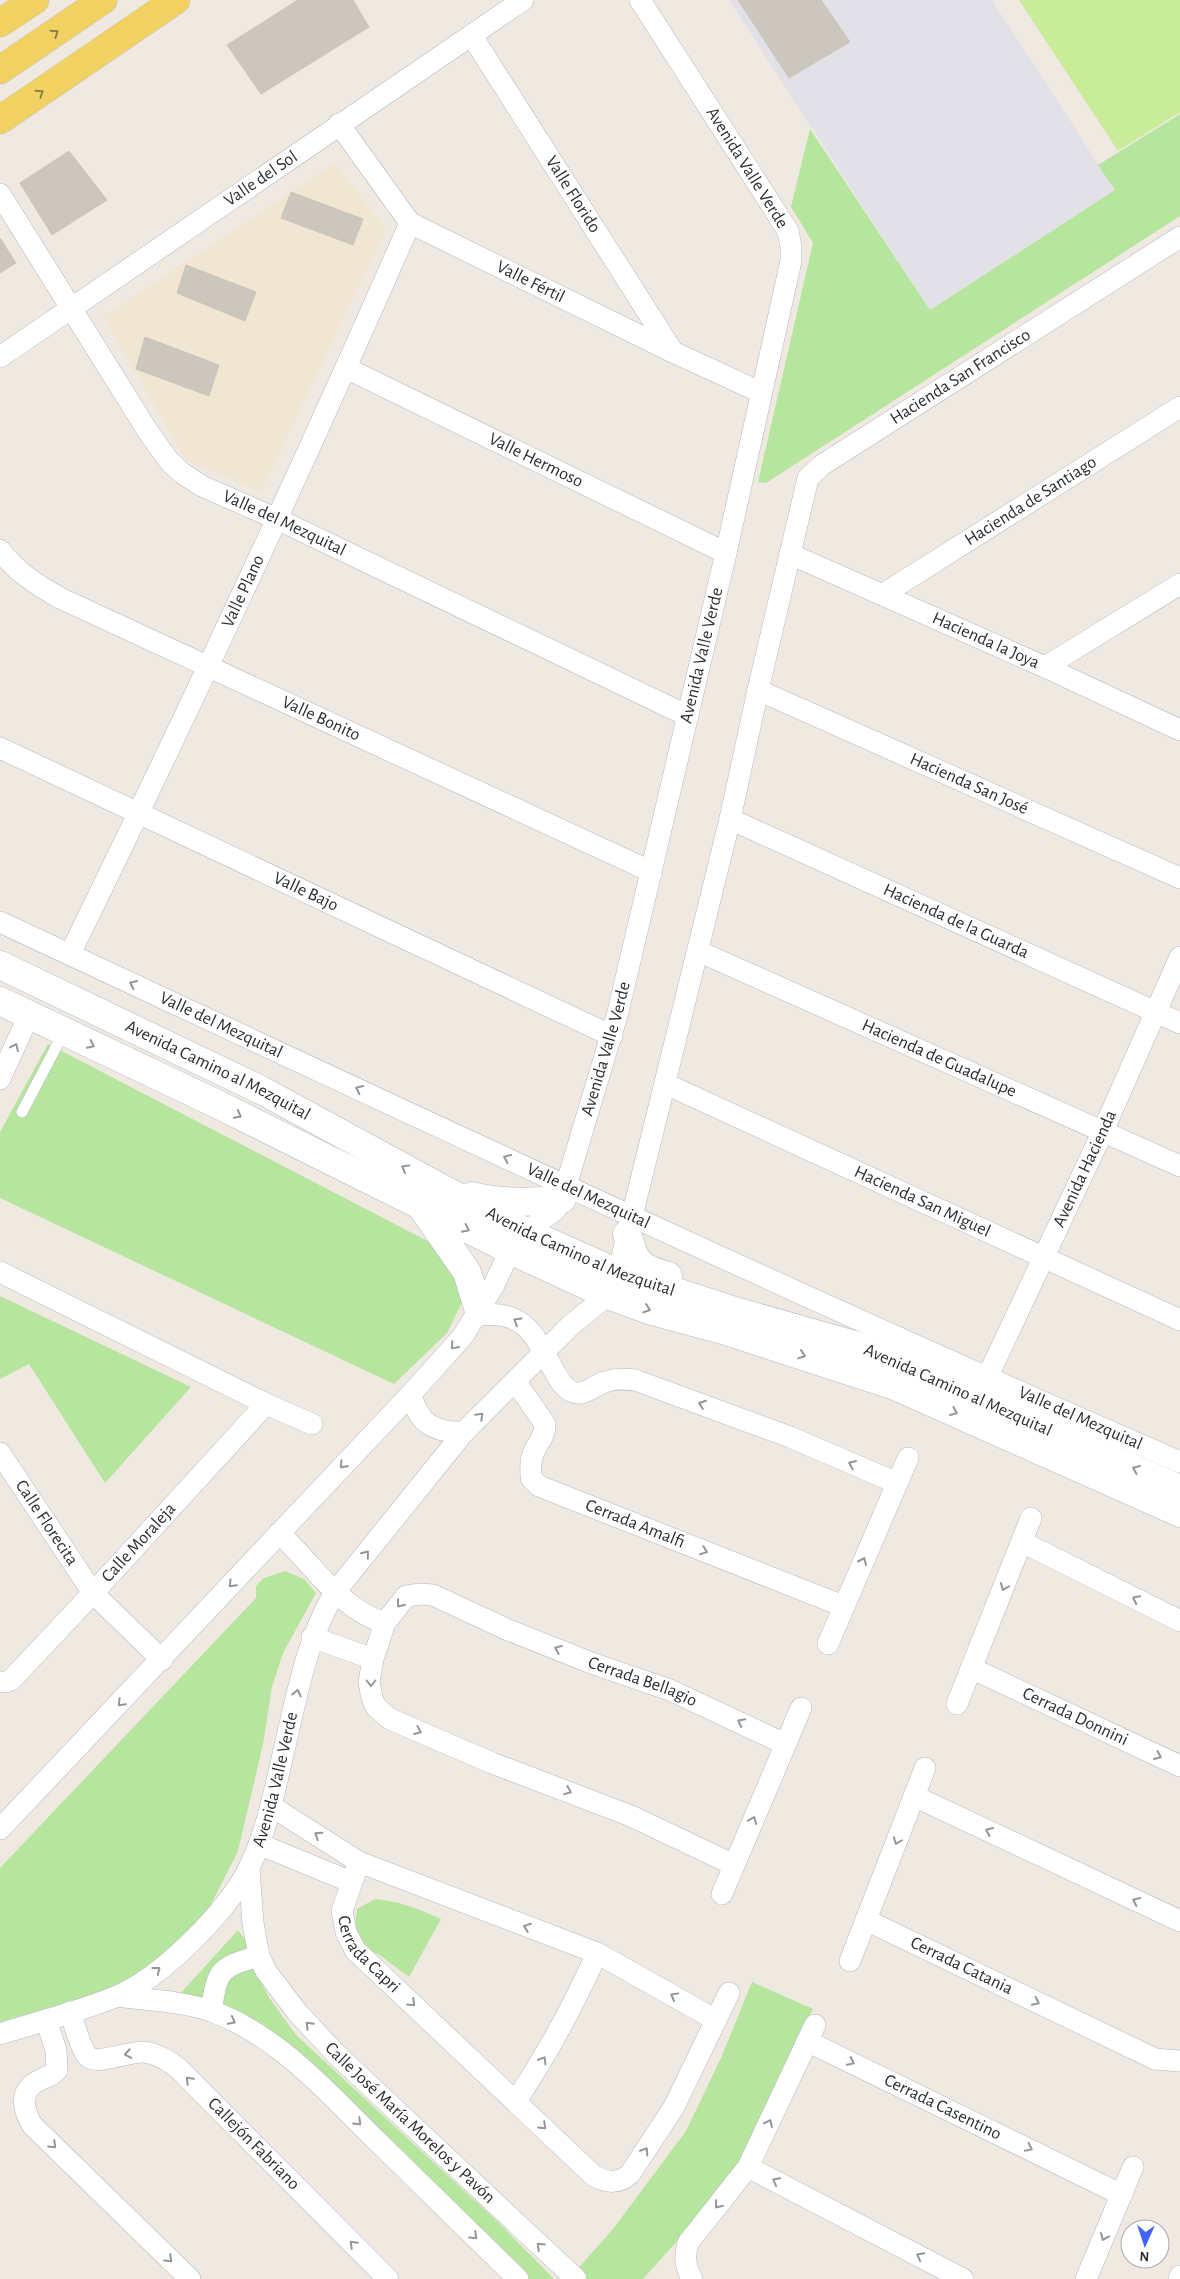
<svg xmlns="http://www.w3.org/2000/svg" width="1180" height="2279" font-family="'Alegreya Sans',sans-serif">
  <rect width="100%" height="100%" fill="#efe9e1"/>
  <path fill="#e3e1e8" d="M729,0H992L1115,190L930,310Z"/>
  <path fill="#f0e6d1" d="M335,163L386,230L260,492L186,459L103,317Z"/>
  <path fill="#b6e59e" d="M1180,114V216L766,483L758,482L813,243L791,207L810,129L930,310L1115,190L1098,165Z
    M48,1044L441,1248L469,1288L447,1333L394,1384L0,1198V1132Z
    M0,1296L191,1387L105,1483L29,1364L0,1379Z
    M285,1571L304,1579L316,1593L283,1653L272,1687L263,1744L238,1851L201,1924L152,1967L120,1984L85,1997L0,2022V1868L256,1598V1586L264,1578Z
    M375,1899C399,1901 419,1909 441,1919L409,1977L381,1956L359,1944L355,1925L357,1909Z
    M238,1930L250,1946L254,1969L270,1999L296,2035L499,2223L554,2279H528L319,2074L180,1994Z
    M752,1982L813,2009L780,2074L747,2154L687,2230L643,2279H584L575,2272L613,2229L686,2131L721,2058Z"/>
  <path fill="#c9ec9a" d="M1019,0H1180V112L1118,151Z"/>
  <path fill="#cbc7bf" stroke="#cbc5ba" d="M298,0H353L369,27L261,94L227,45Z
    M738,0H821L850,42L789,78Z
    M69,151L107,200L52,235L20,183Z
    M291,192L363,219L353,245L281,218Z
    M0,238L16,263L0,273Z
    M186,265L256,292L245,321L177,293Z
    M145,337L219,365L209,396L136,369Z"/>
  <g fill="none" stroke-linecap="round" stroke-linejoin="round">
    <defs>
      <path id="lane" d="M22,1112L64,1032"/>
      <g id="street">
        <path id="s1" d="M472,36L673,352"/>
        <path id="s2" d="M339,124L410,223L673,352L760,392"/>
        <path id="s3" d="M0,194L147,430L169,461L182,473L202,486L277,519L688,716"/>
        <path id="s4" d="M0,357L523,0"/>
        <path id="s5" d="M346,368L726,553"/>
        <path id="s6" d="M0,550C16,572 37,585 60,598L652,872"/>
        <path id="s7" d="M790,554L1045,667L1180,730"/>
        <path id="s8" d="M882,595L1180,407"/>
        <path d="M1045,667L1180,584"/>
        <path id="s9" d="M758,690L1180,878"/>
        <path id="s10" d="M0,748L612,1036"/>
        <path id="s11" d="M730,819L1180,1023"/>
        <path id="s12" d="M0,922C392,1105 783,1290 1180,1462"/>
        <path id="s13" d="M698,951L1180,1166"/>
        <path id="s14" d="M70,954C188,713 302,469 410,223"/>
        <path d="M0,1079L29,1015"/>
        <path id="s15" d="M666,1084L1180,1320"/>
        <path d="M0,1272L266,1404L312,1424"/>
        <path d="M476,1316C522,1308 534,1333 553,1369C558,1378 563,1388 573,1392C584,1397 594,1385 605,1382C615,1378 625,1379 635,1380L790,1437L897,1483"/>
        <path id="s16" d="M987,1378L1103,1131L1180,957"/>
        <path id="s17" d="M515,1381L545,1424C546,1437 535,1445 532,1457C530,1464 531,1471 531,1478L539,1486L843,1606"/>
        <path d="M411,1394C418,1423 434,1433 464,1432"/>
        <path id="s18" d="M0,1453L93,1593L162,1660"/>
        <path d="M279,1533C313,1564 339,1609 385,1623"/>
        <path d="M1022,1542L1180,1621"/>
        <path d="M312,1637L373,1659"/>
        <path d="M828,1644L908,1458"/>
        <path id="s19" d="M971,1668L1180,1766"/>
        <path id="s20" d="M0,1682H6L11,1680L93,1593L266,1404"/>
        <path d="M957,1704L1031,1518"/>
        <path d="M914,1796L1180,1921"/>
        <path d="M271,1806L359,1862L597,1953L716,2020"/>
        <path id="s21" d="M0,1829L411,1394L463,1336L494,1285L513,1244L519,1237L555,1210L562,1199L618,1012L726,553L791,261V247L788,231L640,0"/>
        <path d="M259,1844L351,1882"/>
        <path id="s22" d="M359,1862L342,1911L346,1932L355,1950L594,2176C608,2183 618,2184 630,2174L674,2107L729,1993"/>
        <path id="s23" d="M734,1865L631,1816L492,1763L390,1719L376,1707L372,1698L369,1682L373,1659L385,1623L406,1596L421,1594L433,1595L506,1629L594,1664L670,1690L785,1744"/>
        <path id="s24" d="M249,1868L253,1923L259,1956L266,1971L297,2012L337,2055L576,2279"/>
        <path d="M722,1894L801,1708"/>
        <path id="s25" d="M866,1920L1155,2059L1180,2061"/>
        <path d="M850,1961L925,1768"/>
        <path d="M117,1996C147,2000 181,2001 211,2011C278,2035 327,2092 377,2141C424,2187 471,2233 518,2279"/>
        <path d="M211,2011C218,1969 218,1968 259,1956"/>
        <path id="s26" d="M70,2012C75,2026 79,2044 87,2056C95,2066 130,2051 143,2052C157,2053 168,2061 178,2068L388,2279"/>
        <path d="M46,2020L56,2050L57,2070C50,2078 40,2078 32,2085C19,2096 25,2114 33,2126L190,2279"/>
        <path id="s27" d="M0,2034C38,2022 78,2012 115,1997C162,1978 228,1911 250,1866C267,1830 275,1789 284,1750C297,1695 306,1641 335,1592L464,1432L571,1325L608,1295L618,1273L730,819L758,690L808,478L822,465L1180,237"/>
        <path id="s28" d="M807,2041L1122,2195"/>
        <path d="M516,2101C547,2054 574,2005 597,1953"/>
        <path d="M748,2167L963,2279"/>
        <path d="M692,2279C685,2266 684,2257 688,2243L748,2167L815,2025"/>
        <path d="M1086,2279L1133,2167"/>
        <path d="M1179,2279L1180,2276"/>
      </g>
      <g id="secondary">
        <path id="s29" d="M0,965L261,1090L441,1188L526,1232L618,1273L735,1311L858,1346L1180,1489"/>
        <path d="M0,1001L215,1103L510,1250L608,1295L652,1311L726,1331L895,1386L1180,1513"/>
        <path d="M472,1196C501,1203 532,1203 562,1199"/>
        <path d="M423,1209L467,1272L479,1311"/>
        <path d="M627,1234C636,1264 638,1267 668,1276"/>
      </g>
      <path id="primary" d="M0,23L35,0
        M0,70L103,0
        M0,120L176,0"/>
    </defs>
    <use href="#lane" stroke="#b4b7c1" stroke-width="12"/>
    <use href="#street" stroke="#b4b7c1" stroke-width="22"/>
    <use href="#secondary" stroke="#b4b7c1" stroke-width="29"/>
    <use href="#primary" stroke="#c9c9c9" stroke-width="29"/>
    <use href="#lane" stroke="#fff" stroke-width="11"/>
    <use href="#street" stroke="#fff" stroke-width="21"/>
    <use href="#secondary" stroke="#fff" stroke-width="28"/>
    <use href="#primary" stroke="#f2d163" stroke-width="28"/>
  </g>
  <defs><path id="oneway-chevron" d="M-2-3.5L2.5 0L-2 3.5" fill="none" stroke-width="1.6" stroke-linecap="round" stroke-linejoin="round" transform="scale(1.25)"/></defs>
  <g stroke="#908048">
    <use href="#oneway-chevron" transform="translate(55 33) rotate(-35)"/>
    <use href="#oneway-chevron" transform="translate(40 93) rotate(-34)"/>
  </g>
  <g stroke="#969696">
    <use href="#oneway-chevron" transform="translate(133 984) rotate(-155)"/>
    <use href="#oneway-chevron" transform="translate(91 1045) rotate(26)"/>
    <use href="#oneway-chevron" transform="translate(15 1047) rotate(-65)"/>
    <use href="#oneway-chevron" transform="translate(359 1089) rotate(-155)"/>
    <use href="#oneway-chevron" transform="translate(238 1115) rotate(27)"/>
    <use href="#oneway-chevron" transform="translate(507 1158) rotate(-155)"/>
    <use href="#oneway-chevron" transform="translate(405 1168) rotate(-151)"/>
    <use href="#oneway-chevron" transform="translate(466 1229) rotate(26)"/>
    <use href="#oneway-chevron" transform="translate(647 1309) rotate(19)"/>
    <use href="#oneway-chevron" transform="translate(517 1321) rotate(-149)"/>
    <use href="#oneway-chevron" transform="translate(454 1346) rotate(131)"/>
    <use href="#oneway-chevron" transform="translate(802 1355) rotate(18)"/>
    <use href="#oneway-chevron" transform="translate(702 1404) rotate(-160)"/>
    <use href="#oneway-chevron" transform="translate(954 1412) rotate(24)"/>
    <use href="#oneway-chevron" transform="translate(480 1416) rotate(-45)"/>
    <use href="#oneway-chevron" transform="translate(852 1464) rotate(-157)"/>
    <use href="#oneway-chevron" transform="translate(343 1465) rotate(134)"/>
    <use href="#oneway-chevron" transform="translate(1136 1469) rotate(-156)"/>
    <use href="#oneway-chevron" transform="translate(704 1551) rotate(21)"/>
    <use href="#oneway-chevron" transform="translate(366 1554) rotate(-51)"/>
    <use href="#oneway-chevron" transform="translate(863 1561) rotate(-66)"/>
    <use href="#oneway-chevron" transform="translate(232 1584) rotate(133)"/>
    <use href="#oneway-chevron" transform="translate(1004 1587) rotate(112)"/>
    <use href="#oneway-chevron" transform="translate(1136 1599) rotate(-153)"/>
    <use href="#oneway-chevron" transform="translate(400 1604) rotate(128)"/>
    <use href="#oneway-chevron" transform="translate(558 1649) rotate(-158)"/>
    <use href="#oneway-chevron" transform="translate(371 1683) rotate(90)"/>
    <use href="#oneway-chevron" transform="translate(297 1693) rotate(-77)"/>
    <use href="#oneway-chevron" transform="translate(121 1703) rotate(134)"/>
    <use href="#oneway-chevron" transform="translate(741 1722) rotate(-153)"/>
    <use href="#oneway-chevron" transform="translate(418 1731) rotate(23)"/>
    <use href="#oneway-chevron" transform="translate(1158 1756) rotate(25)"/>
    <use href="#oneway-chevron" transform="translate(568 1791) rotate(22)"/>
    <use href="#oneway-chevron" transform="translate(753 1820) rotate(-67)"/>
    <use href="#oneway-chevron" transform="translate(989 1831) rotate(-155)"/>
    <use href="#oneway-chevron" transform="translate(318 1835) rotate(-147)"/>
    <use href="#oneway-chevron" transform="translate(897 1841) rotate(111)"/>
    <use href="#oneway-chevron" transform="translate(1136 1901) rotate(-155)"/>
    <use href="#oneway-chevron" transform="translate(527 1927) rotate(-159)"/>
    <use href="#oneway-chevron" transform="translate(157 1970) rotate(-38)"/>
    <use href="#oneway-chevron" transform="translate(674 1996) rotate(-151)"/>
    <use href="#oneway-chevron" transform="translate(1036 2002) rotate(26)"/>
    <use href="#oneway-chevron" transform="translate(412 2003) rotate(43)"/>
    <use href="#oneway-chevron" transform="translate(232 2021) rotate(28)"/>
    <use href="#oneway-chevron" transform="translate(309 2025) rotate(-133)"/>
    <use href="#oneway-chevron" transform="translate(128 2054) rotate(170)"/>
    <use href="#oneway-chevron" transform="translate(543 2060) rotate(-59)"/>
    <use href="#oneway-chevron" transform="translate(851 2062) rotate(26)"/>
    <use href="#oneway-chevron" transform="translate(189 2080) rotate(-135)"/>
    <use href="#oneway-chevron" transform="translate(358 2122) rotate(44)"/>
    <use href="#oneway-chevron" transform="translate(769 2123) rotate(-65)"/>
    <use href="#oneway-chevron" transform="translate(543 2126) rotate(44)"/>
    <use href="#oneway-chevron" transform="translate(53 2145) rotate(44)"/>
    <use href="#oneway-chevron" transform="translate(1029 2148) rotate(26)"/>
    <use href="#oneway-chevron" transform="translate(645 2151) rotate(-57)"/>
    <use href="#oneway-chevron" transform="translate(776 2181) rotate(-152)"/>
    <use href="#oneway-chevron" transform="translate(718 2205) rotate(128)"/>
    <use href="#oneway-chevron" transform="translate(474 2236) rotate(44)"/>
    <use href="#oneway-chevron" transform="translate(1104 2237) rotate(113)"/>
    <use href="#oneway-chevron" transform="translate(353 2244) rotate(-135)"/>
    <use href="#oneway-chevron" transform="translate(540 2246) rotate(-137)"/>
    <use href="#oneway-chevron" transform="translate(920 2256) rotate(-152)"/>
    <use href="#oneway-chevron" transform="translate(169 2259) rotate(44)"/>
  </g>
  <g text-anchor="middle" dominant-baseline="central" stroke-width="4.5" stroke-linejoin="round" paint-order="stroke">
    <g font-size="18" fill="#2e2e2e" stroke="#fff">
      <text transform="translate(747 168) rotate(58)">Avenida Valle Verde</text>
      <text stroke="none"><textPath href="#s4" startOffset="316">Valle del Sol</textPath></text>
      <text stroke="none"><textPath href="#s1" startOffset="188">Valle Florido</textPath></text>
      <text stroke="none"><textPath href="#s2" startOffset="256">Valle Fértil</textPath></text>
      <text stroke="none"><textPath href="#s27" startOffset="2029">Hacienda San Francisco</textPath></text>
      <text stroke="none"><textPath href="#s5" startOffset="211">Valle Hermoso</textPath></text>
      <text stroke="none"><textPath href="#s8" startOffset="176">Hacienda de Santiago</textPath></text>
      <text stroke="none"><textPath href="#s3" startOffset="448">Valle del Mezquital</textPath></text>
      <text stroke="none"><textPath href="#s14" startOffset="402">Valle Plano</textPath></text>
      <text stroke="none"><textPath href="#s7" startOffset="214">Hacienda la Joya</textPath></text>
      <text stroke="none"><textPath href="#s21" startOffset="1410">Avenida Valle Verde</textPath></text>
      <text stroke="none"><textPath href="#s6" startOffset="365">Valle Bonito</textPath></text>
      <text stroke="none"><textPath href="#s9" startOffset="231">Hacienda San José</textPath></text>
      <text stroke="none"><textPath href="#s10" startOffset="338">Valle Bajo</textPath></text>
      <text stroke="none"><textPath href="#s11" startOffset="248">Hacienda de la Guarda</textPath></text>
      <text stroke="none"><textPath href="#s12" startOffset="244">Valle del Mezquital</textPath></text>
      <text stroke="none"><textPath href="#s21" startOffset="1005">Avenida Valle Verde</textPath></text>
      <text stroke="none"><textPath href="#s13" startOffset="264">Hacienda de Guadalupe</textPath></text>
      <text stroke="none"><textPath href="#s29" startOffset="242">Avenida Camino al Mezquital</textPath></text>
      <text stroke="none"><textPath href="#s16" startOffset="231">Avenida Hacienda</textPath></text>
      <text stroke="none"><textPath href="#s12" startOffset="649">Valle del Mezquital</textPath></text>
      <text stroke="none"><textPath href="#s15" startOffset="282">Hacienda San Miguel</textPath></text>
      <text stroke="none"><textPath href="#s29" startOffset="648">Avenida Camino al Mezquital</textPath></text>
      <text stroke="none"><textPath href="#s29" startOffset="1051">Avenida Camino al Mezquital</textPath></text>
      <text stroke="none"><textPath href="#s12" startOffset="1189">Valle del Mezquital</textPath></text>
      <text stroke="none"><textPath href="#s18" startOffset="84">Calle Florecita</textPath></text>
      <text stroke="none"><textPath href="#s17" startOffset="224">Cerrada Amalfi</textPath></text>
      <text stroke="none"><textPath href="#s20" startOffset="199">Calle Moraleja</textPath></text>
      <text stroke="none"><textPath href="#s23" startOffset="768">Cerrada Bellagio</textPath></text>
      <text stroke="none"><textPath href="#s19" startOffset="115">Cerrada Donnini</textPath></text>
      <text stroke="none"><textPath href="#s27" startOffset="402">Avenida Valle Verde</textPath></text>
      <text stroke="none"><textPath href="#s22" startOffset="104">Cerrada Capri</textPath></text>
      <text stroke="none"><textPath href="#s25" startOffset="106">Cerrada Catania</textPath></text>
      <text stroke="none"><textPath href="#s28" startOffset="151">Cerrada Casentino</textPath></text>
      <text stroke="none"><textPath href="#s24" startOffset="315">Calle José María Morelos y Pavón</textPath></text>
      <text stroke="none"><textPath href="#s26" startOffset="251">Callejón Fabriano</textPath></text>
    </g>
  </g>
  <g transform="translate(1145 2244) rotate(183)"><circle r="24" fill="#ffffff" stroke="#ababab"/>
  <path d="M0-4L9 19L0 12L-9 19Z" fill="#4264fb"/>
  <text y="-8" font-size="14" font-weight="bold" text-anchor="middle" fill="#2e2e2e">N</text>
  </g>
</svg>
